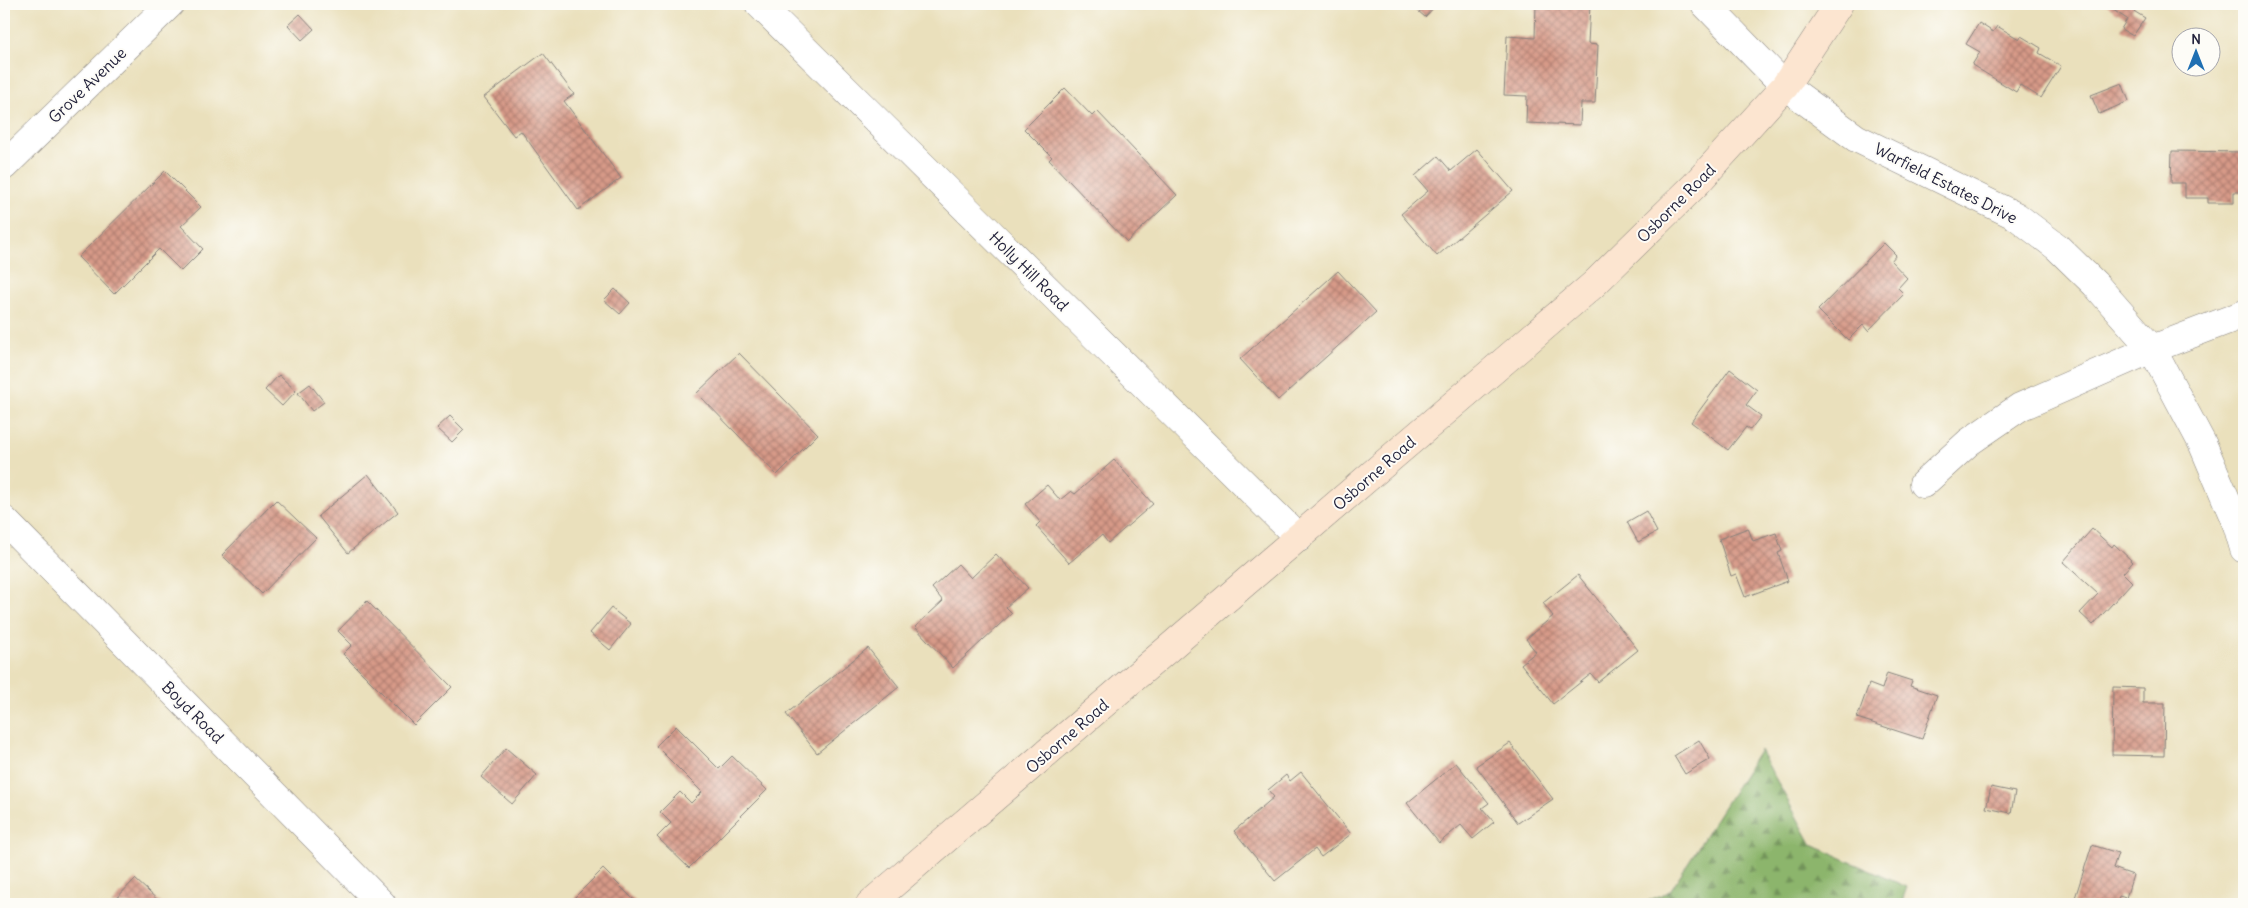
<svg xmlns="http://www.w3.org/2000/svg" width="2248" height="908" font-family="Delius,sans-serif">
  <defs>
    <pattern id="forest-firs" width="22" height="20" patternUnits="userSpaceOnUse" patternTransform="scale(1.25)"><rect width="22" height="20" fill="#8cb56c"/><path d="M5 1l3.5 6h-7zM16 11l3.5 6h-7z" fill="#72935a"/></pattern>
    <pattern id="building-cross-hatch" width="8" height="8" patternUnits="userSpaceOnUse" patternTransform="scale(1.25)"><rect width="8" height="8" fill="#d79a88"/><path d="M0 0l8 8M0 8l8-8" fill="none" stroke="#ae7d70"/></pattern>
  </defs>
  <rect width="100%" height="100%" fill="#fdfcf7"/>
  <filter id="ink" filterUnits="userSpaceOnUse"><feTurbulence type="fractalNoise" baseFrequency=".02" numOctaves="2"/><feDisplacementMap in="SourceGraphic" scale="10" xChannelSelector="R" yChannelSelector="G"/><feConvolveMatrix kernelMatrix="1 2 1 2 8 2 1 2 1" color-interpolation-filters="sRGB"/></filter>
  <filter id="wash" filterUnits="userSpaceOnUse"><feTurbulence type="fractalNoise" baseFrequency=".0096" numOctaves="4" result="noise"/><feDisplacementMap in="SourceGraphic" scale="20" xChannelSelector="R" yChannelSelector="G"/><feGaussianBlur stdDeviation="1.12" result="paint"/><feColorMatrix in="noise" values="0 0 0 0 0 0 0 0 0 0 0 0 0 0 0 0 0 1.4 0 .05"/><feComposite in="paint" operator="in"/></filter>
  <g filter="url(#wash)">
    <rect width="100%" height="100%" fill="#eae0bc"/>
    <path fill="url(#forest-firs)" stroke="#576c54" d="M1760,750L1812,845L1907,887L1901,904H1641L1670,891Z"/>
    <g id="blocks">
      <path fill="url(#building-cross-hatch)" d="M1412,4H1437L1425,17L1411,5Z
        M1536,4H1590L1588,44L1598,45L1595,103H1581L1580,125L1526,123L1527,96L1504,95L1507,36L1535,38Z
        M2104,4H2136L2132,10L2145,18L2133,36L2121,29L2127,19Z
        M300,14L314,29L302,40L288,25Z
        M1979,23L1993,32L1997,26L2019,39L2021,36L2041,48L2039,53L2061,66L2041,98L2020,85L2016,92L1972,65L1980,52L1966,44Z
        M543,53L574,94L564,101L621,178L578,210L521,131L514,136L484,97Z
        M2122,83L2129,101L2099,114L2091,95Z
        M1065,88L1092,116L1097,111L1177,195L1127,242L1049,160L1052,157L1024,129Z
        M1477,149L1513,191L1437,256L1401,214L1428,191L1415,176L1438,156L1451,171Z
        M2172,151L2244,152V192H2234V203H2208V198H2185V183H2171Z
        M165,171L201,207L181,226L203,249L181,271L159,249L114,294L78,257Z
        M1884,243L1896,255L1891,261L1907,278L1898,288L1904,294L1868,331L1863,325L1848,340L1818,310Z
        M1338,271L1376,312L1278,400L1240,359Z
        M615,289L630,303L620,314L604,300Z
        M739,353L818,434L777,475L697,393Z
        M1730,369L1757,390L1746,405L1761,416L1750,430L1746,427L1728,450L1691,422Z
        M279,375L296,391L282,406L265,390Z
        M310,384L324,402L312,411L298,393Z
        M450,416L464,430L452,442L437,428Z
        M1114,460L1153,504L1108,543L1102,535L1069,563L1036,526L1040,522L1025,504L1047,485L1060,500L1071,491L1075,494Z
        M368,474L398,512L348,553L318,516Z
        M276,500L316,538L262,594L222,555Z
        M1646,511L1657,532L1638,542L1627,522Z
        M1748,528L1753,541L1776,533L1782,551L1778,553L1788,581L1745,597L1736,574L1731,576L1719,539Z
        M2092,529L2112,547L2114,544L2133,562L2123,573L2132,582L2093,625L2080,613L2098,594L2063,562Z
        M996,554L1028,588L1006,607L1012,613L953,668L915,627L943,601L932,588L958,564L971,578Z
        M1578,575L1638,650L1598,682L1591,674L1553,704L1521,664L1536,652L1526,639L1553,616L1543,603Z
        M367,601L452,687L414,725L343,654L352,645L338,631Z
        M611,608L631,624L610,650L590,633Z
        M868,648L899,687L817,753L786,714Z
        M1887,673L1912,681L1910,686L1937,695L1922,739L1857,718L1869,684L1882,689Z
        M2113,687L2143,688V703H2165L2164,756L2112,755Z
        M676,726L719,769L732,756L767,790L689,868L657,837L671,823L660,812L680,792L691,803L702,792L656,746Z
        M1699,740L1710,759L1685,774L1674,756Z
        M1510,743L1553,799L1518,823L1476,766Z
        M506,748L537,775L512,804L481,777Z
        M1456,763L1489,803L1482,808L1494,822L1473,839L1461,825L1439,843L1407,803Z
        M1301,772L1351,834L1321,857L1315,849L1275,881L1234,831L1274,797L1268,790L1286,775L1290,781Z
        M1991,787L2015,792L2011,813L1986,808Z
        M2092,845L2118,853L2113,868L2133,875L2126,898L2119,896L2117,904H2073Z
        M603,869L638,904H568Z
        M135,879L162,904H111Z"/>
    </g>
  </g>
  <g filter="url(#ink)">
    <use href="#blocks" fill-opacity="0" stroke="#86817c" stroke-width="1"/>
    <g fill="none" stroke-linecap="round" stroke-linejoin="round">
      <defs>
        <path id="street" d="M759,4L1299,538
          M1705,4L1785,86L1856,138L2016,216L2057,247L2095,284L2152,349L2203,445L2237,525L2244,549
          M4,166L170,4
          M1923,484L1969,442L2020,407L2152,349L2244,314
          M4,520L382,904"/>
        <path id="secondary" d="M870,904L1593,285L1695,185L1785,86L1839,4"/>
      </defs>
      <use href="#street" stroke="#86817c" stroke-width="29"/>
      <use href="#secondary" stroke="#86817c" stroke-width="29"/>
      <use href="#street" stroke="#fff" stroke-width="28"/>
      <use href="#secondary" stroke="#fce5d0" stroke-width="28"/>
    </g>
  </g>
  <g text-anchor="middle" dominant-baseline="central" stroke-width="4" stroke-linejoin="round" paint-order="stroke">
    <g font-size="16" fill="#22223b" stroke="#fdfcf7">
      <text transform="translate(87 85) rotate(-44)">Grove Avenue</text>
      <text transform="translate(1946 183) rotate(27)">Warfield Estates Drive</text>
      <text transform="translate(1676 203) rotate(-45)">Osborne Road</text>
      <text transform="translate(1029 271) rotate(45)">Holly Hill Road</text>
      <text transform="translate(1374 473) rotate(-41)">Osborne Road</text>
      <text transform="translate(193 712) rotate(45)">Boyd Road</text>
      <text transform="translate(1067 736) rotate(-41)">Osborne Road</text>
    </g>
  </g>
  <rect width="2248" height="908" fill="none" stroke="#fdfcf7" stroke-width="20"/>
  <g transform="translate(2196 52)"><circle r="24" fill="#fdfcf7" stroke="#a5a5ac"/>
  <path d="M0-4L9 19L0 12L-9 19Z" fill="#1f6fb2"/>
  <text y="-8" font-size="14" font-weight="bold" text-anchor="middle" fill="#22223b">N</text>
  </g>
</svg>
